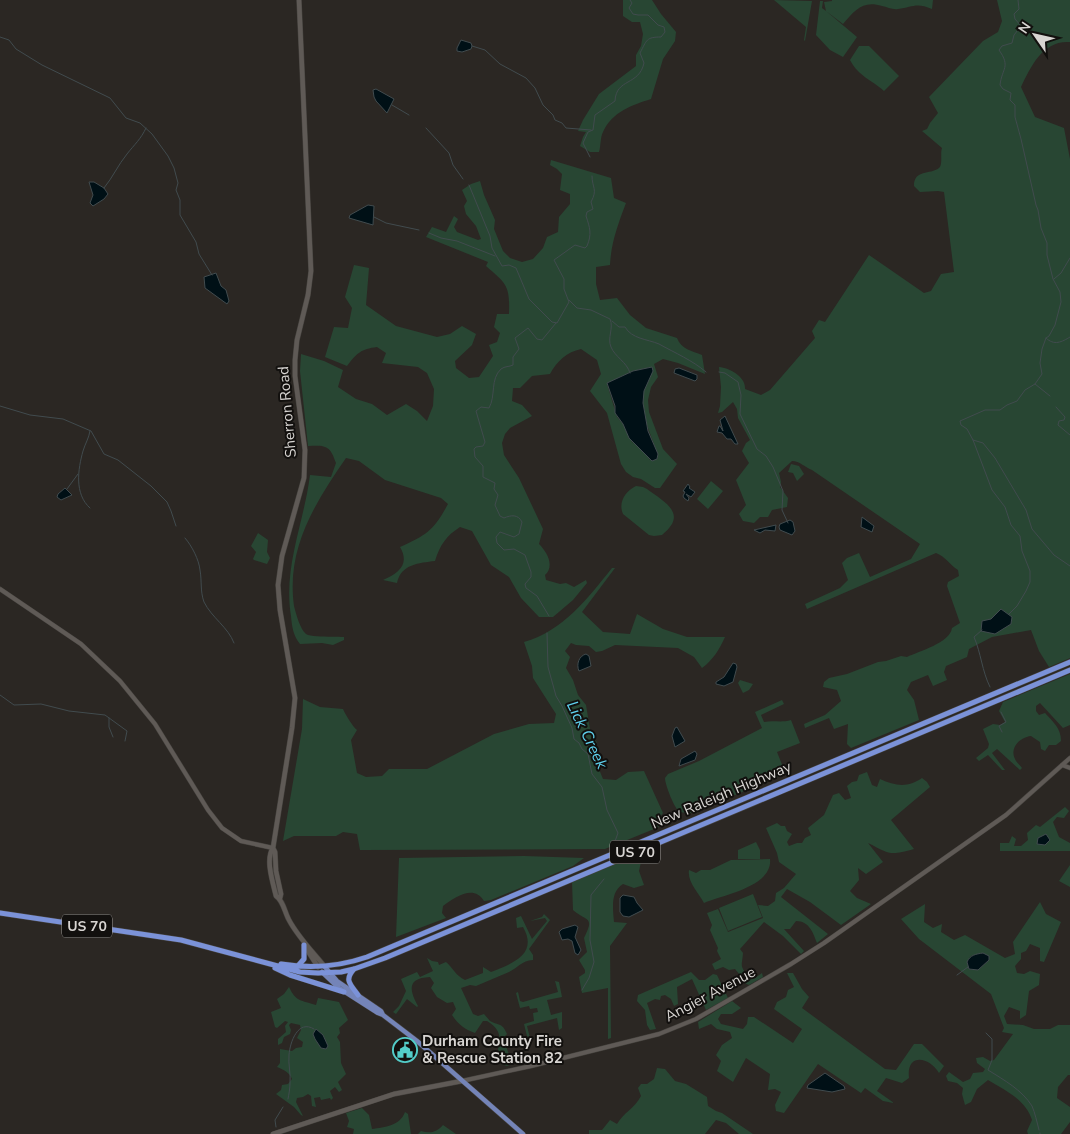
<svg xmlns="http://www.w3.org/2000/svg" width="1070" height="1134" font-family="'Nunito Sans',sans-serif">
  <rect width="100%" height="100%" fill="#2b2723"/>
  <path fill="#284633" fill-rule="evenodd" d="M623,0H652L661,14L676,32L675,41L663,59L651,99C632,105 612,112 603,132C600,138 601,146 599,152H590L580,146L583,137L586,132L578,131L583,120L599,94L636,66V55L641,46L643,34L640,22H632L623,16Z
    M774,0L812,1L805,41L804,40L806,27Z
    M832,0H933L932,9C917,2 912,7 898,9C893,10 887,7 882,6C863,0 855,10 843,24L826,11L824,2L832,1Z
    M997,0H1070V42C1043,40 1031,66 1021,87L1035,117L1064,128L1070,159V658L1049,667L1039,651L1031,630L992,637L969,649L967,657L946,666L944,672L947,680L933,686L928,675L911,682L907,690L914,700L919,720L851,748L847,744L848,724L834,729L829,718L805,728L804,724L825,715L841,701L837,690L823,687L824,682L829,678L847,674L878,662L886,661L901,656L907,657C919,651 950,643 952,628L960,623L947,586L948,582L959,576L958,570C950,565 945,556 936,553L807,609L805,604L840,588L848,580L842,563L847,558L859,553L870,577L911,559L920,544L812,470C804,467 800,461 792,461L779,473L781,482L780,487L788,498L787,507L772,510L768,517H760L754,523L743,521L739,514L746,505L736,480L749,463L742,451L746,443L750,440L738,418L737,409L733,402L722,412L718,413L720,406L721,387L719,367C730,368 746,377 745,389L761,395L770,390L815,338L812,331L819,320L825,322L869,255L924,293L931,291L941,274L954,272L944,192L938,191L920,192L914,186C914,169 930,175 939,168C943,165 940,153 942,148L922,131L927,129L930,123L938,113L929,97L983,41L998,32L1002,21Z
    M820,1H823L822,8L826,11L857,37L843,57L830,50L816,35Z
    M859,46H869L899,76L884,91C871,79 859,77 850,60Z
    M551,160L611,178L614,198L626,203C618,224 611,243 610,265L596,267V284L600,300L617,298L630,315L646,328L677,338C681,349 692,351 702,355L705,374L678,363L663,359L654,364L658,377L651,387L648,400L649,412L663,449L677,464L660,488H655L641,479L633,477L626,472L621,464L607,413L590,391L601,374L597,360L581,349C567,352 557,361 550,374L532,376L520,388H513L512,401L522,405L532,416L510,428L505,434L502,443L504,455L519,478L543,529L539,544C547,552 555,566 545,575L546,580L560,584L566,583L574,587L586,580L587,583L573,600L553,617H539L521,598L509,577L491,565L472,531L460,527C446,536 440,545 435,561C419,563 401,564 397,583L383,580C399,573 410,564 400,547C427,535 434,530 448,504L441,498L385,480L359,461L346,458C315,503 286,548 294,606C296,614 300,629 306,634C313,638 335,636 344,637V640L333,645L322,643L300,644C293,635 292,627 291,616C283,567 304,523 310,475L331,477L336,463C330,446 327,445 308,446L300,371L301,354L324,361L343,370L338,387L356,399L372,404L387,415L406,404L417,411L427,421L433,406L434,389L427,373L418,367L382,363L386,353L377,347C361,349 357,353 347,366L325,357L334,327L348,328L352,308L345,297L354,265L369,268L366,305L396,326L437,337L450,334L462,326L476,334L472,345L455,361L456,368L469,378L479,377L493,356L489,345L497,342L500,333L494,327L497,314H509C510,286 507,284 486,266L488,262L426,237L432,227L446,232L454,216L458,219L454,227L457,232L478,240L481,239L476,226L466,214L464,206L467,201L462,190L471,184L480,181L484,195L495,220L494,229L503,251L510,258L522,262L533,259L543,248L547,237L558,232L559,217L570,204V194L560,190L562,174L557,169L550,165ZM652,367C652,379 646,382 643,393C639,411 650,431 655,447L650,460L644,451L632,442L623,424L617,417L607,384L633,371Z
    M791,464L799,466L804,474L797,481L793,473L788,472Z
    M711,481L723,491L708,509L697,499Z
    M636,486L643,487L647,489C666,503 688,514 662,535L654,536L649,535L623,514C618,503 625,491 636,486Z
    M258,533L268,540L267,552L270,558L267,564L254,560L253,559L256,552L251,546Z
    M612,568H615L582,612L603,632L630,634L637,614L663,629L687,637H725C719,650 713,660 702,668L694,657L678,648L615,645L602,651L596,652L589,646L576,645L571,643L565,651L570,657L566,668L573,680L578,695L586,705L591,735L597,742L592,752L603,779L616,780L628,772L644,771L663,813L656,822L659,827L605,849L360,850L357,834L343,832L336,836H294L283,841L302,729L303,699L320,707L343,709C345,714 353,727 357,730L351,740L357,773L366,777L382,776L389,769H427L494,734L529,724L554,723L556,714L533,678L532,666L524,642C563,631 588,598 612,568Z
    M1070,674V725L1063,728L1040,703L1036,706V711L1039,715L1045,713C1053,722 1061,728 1061,741L1056,745H1049L1045,751L1041,749L1040,742L1031,736C1021,737 1009,747 1015,759C1016,762 1020,765 1022,768L1020,770L997,749L992,753L1005,770H1002L988,755L979,761L976,758L988,748L989,744L983,729L993,724L1000,725L1005,722L999,711L1003,702Z
    M740,680L753,684L749,690L743,693L738,683Z
    M782,700L784,704L761,715L764,722C774,720 781,723 791,720L800,743L777,752L785,772L780,776L693,813C689,813 684,813 680,812C675,810 665,785 665,778L668,774L699,761L762,728L755,712Z
    M867,772L872,785L877,787L880,779C895,786 908,788 922,778L927,782L930,787L891,820L914,849C889,856 890,854 868,843L883,862L866,874L858,868L859,880L850,891L857,898L871,904L841,925L810,902L787,889L781,897L828,934L817,943C813,932 809,921 796,921L790,929H784L804,951L801,954L783,936L764,922L740,949L743,953C742,967 739,965 749,977L755,978L762,973L763,977L749,985L740,981V975L735,969L729,970L723,967L715,970L712,964L721,959L717,951L718,948L710,930L712,925L707,913L718,909L728,932L763,918L758,905L768,906L775,901L776,893L784,888L796,874L779,862L777,853L766,828L777,823L781,826H785L787,831L792,834L787,842L789,846L797,843H802L805,838L811,835L808,828L824,815L833,795L839,793L845,800L851,798L847,786L852,782L857,781L859,775Z
    M1065,807L1069,811L1064,818L1057,817L1053,822L1059,837L1070,843V851H1000V843H1009L1012,836L1016,839L1014,846H1021L1028,840L1027,833L1036,825L1040,827Z
    M756,842L760,850V859H738V850Z
    M638,854L641,862L639,871L644,885L634,888L623,884C610,892 613,909 614,922L627,923L610,946L611,1038L608,1039V988L582,993L579,977L585,973V970L579,960L587,952L584,938C595,916 587,922 573,910L572,882Z
    M524,856L584,858L573,866L491,900L484,901C474,884 455,897 443,906L442,913L446,918L396,937L399,858Z
    M770,859C773,887 722,895 704,903C699,893 687,882 689,870L696,873L701,870H710L731,860Z
    M1070,865V887L1059,881Z
    M753,894L762,917L728,931L719,908Z
    M1040,902L1046,914L1061,922L1044,962L1040,961V948L1030,944L1026,951L1021,953V959L1015,966L1017,973L1024,974L1030,971L1040,974L1039,985L1029,991L1026,1015L1020,1019V1011L1009,1007L1004,1016L1007,1024L1023,1025L1034,1029H1050L1058,1025H1070V1075H1068L1058,1087L1057,1098L1070,1107V1122L1061,1134H1028L1027,1131L1032,1120C1026,1100 1005,1090 988,1080L977,1089L971,1102L965,1105L962,1094L963,1088L957,1083L948,1081L946,1076L949,1072L963,1082L970,1079L973,1073L983,1072L985,1069L977,1063L976,1058L983,1057L990,1061L994,1060L1013,1034L1002,1032L1004,1028L991,994L919,939L901,919L925,904L924,922L933,928L942,924L941,932L954,940L965,935L1005,958L1015,954L1013,942ZM983,953L989,960L978,970L969,969L967,962L971,956Z
    M544,914L550,920L529,949L533,955V960C521,961 519,967 509,972C498,977 487,981 476,986L470,985L461,988L473,1014L478,1016L484,1014C486,1016 488,1019 490,1021C499,1026 502,1022 507,1034L504,1037C505,1045 510,1056 512,1064L507,1066L501,1064C491,1046 511,1036 487,1021H483L475,1033C464,1029 458,1024 452,1015L456,1009L453,1002L447,1003L437,997L431,988L434,983L430,977C407,978 409,990 418,1006L417,1007L407,999L396,1014L393,1012L399,1006L406,991L401,979L417,972L420,977L433,971L427,958L432,961L438,962L439,965L446,962C453,968 456,976 465,980L483,973V967L491,972C511,964 539,955 523,927L517,928L516,918L521,916L532,939L547,921L545,918L530,921L542,917Z
    M691,972L699,980H705L713,974L717,975L728,998L706,1010L692,979L677,987L678,1004L674,1006L671,999L665,995L661,996L660,1000L655,999L647,1003L656,1029L650,1030L647,1025L645,1010L637,1001L638,995Z
    M787,973H793L802,989L809,997L802,1008L885,1069L896,1070L914,1044H922L944,1066L939,1073C929,1056 906,1053 909,1078L902,1083L886,1078L877,1091L894,1103L883,1101L865,1088L861,1093L818,1064L784,1113L776,1111L775,1105L781,1092L775,1089L768,1090L770,1074L746,1058L733,1082L717,1071L721,1061L716,1055L722,1045L732,1038L730,1032L717,1029L711,1024L699,1029L698,1022L732,1001L741,1008L732,1014H721L718,1019L721,1024L743,1029L747,1024L748,1017H754L793,1043L802,1029L774,1009L777,1002L786,997L788,990L794,987Z
    M555,981L559,982L562,997L547,1000L551,1015L562,1012V1028L559,1030L557,1018L527,1026L530,1038L527,1036L524,1024L534,1021L533,1013L538,1012L537,1008L530,1009L529,1006L520,1008L516,993L518,992L520,1001L523,1002L558,992Z
    M289,987C296,1002 301,1000 316,1005L318,998L339,1002L348,1020L339,1028L340,1033L337,1037L340,1042L341,1063L346,1074L338,1082L342,1090L339,1092L335,1087L330,1091L333,1098L331,1100L330,1098L321,1100L320,1097L314,1098L316,1107L312,1106L311,1096L308,1094L303,1097L297,1098L296,1102L303,1116L301,1115L294,1107L276,1094L281,1090L282,1085L288,1084L292,1079C289,1072 284,1070 277,1067L280,1063V1049L292,1051L296,1048L302,1047L303,1042L297,1038L301,1030L300,1025L291,1023L289,1025L291,1030L290,1034L284,1037L282,1043L278,1045V1039L286,1032L285,1026L288,1022L285,1021L277,1028L275,1027L271,1012L281,1008L277,999L284,994Z
    M657,1068L665,1069L675,1081L686,1084L707,1097L708,1106L716,1111L722,1113L753,1134H739L726,1123L716,1120L705,1134H589V1130H602L610,1120L617,1124C624,1112 634,1109 641,1096L638,1088L641,1084H647L654,1079Z
    M362,1108L369,1115L372,1129C385,1127 400,1126 405,1112L408,1114L411,1134H353L354,1129L347,1127L349,1121L346,1113Z
    M443,1125L456,1134H418L421,1131C430,1134 437,1132 443,1125Z"/>
  <path fill="#001016" stroke="#414b4e" d="M461,40L471,43L472,46L471,49L462,52L457,51V48Z
    M376,89L394,99L387,113L376,101L374,97L373,90Z
    M94,182L104,188L108,194L104,199L93,206L90,203L93,195L89,182Z
    M368,205L374,206L373,225L349,218L350,215Z
    M216,273L221,286L226,290L229,301L227,304L205,288L204,277Z
    M652,367L653,371L644,391L643,403L648,431L658,454L657,459L652,461L629,438L623,424L615,413V406L607,383L633,371Z
    M679,368L697,375V379L695,381L674,373L675,369Z
    M725,416L738,444H735L731,439H727L722,433L717,432L719,426H720L723,431L720,420Z
    M688,484L690,487L689,488L695,492L691,497L686,494L689,498L688,501L684,498L683,496L685,492L683,491Z
    M65,488L72,495L61,500L57,497L58,494Z
    M862,517L874,526L872,532L861,527Z
    M790,520L793,522L795,531L792,535L780,530L779,527L780,524Z
    M776,525L775,531L765,530L760,533L754,530Z
    M1001,609L1012,617L1011,624L995,634L981,631L982,621L991,619Z
    M586,654L589,656L591,666L579,671C576,664 579,656 586,654Z
    M733,663L736,664L737,667L733,682L724,686L716,684V682L724,677Z
    M677,727L685,741L675,747L672,736L675,728Z
    M695,751L697,754L695,760L679,766L681,759Z
    M1046,834L1050,840L1045,845L1037,844L1038,838Z
    M623,895L634,897L637,903L643,910L629,917L623,916L620,912V898Z
    M575,925L578,927L575,937L581,950L578,955L575,953L572,941L568,939L562,940L559,932L562,929Z
    M983,953L989,956V960L978,970L969,969L967,962C970,955 976,954 983,953Z
    M316,1029L323,1035L328,1046L326,1049L321,1048L315,1039L313,1034Z
    M825,1073L844,1086L845,1089L832,1092L807,1088L808,1085Z"/>
  <g fill="none" stroke-linecap="round" stroke-linejoin="round">
    <path stroke="#414b4e" stroke-width="1" d="M0,37L9,40L16,49L42,65L110,98L126,118L140,123L152,134L168,156L174,168L178,183L176,190L180,200V215L196,242L199,254L212,275
      M472,46L485,50L500,64L526,78L535,88L543,105L553,115L555,120L562,123L566,128L591,130
      M392,105L409,115
      M426,128L449,153L453,165L463,179
      M590,157L583,143L588,132L593,130L595,115L615,101C616,78 639,86 644,63L640,53C647,40 646,37 661,37L665,32L664,27L658,25L648,15H638L633,14L629,8L632,3L630,0
      M469,185L490,236L492,248L502,266L509,265L516,268L529,299L552,322L557,323L569,302L564,289V279L554,260L575,245L585,248L587,246C592,234 590,228 586,216L587,212L593,209L591,202C598,189 592,188 592,176
      M104,188C113,177 118,165 127,154C134,145 141,139 146,128
      M374,217L386,223L419,230
      M429,233L441,238L457,241L495,256
      M1054,279L1061,273L1070,258
      M569,300L577,308L591,310L610,319C614,328 607,338 611,347C615,357 627,362 630,373
      M612,321L619,327H625C632,339 647,339 659,344C675,353 692,360 706,372
      M1046,338C1054,346 1062,342 1070,337
      M719,372L725,373L738,382L741,395L740,414L757,449L766,456L773,467L783,491L782,510L788,523
      M1035,384L1050,396
      M0,406L30,415L63,419L91,431L104,454L118,460L151,486L167,502L171,511L176,526
      M1056,407L1065,417L1064,420L1059,421L1058,425L1070,435
      M90,431C89,438 85,444 83,451C78,469 74,494 90,508
      M973,440L983,443L995,458L1026,510L1032,529L1054,555L1070,566
      M67,489L78,474
      M185,538C192,546 199,560 200,570C202,581 200,591 204,602C212,618 228,627 234,643
      M1009,614L1017,606L1026,591L1030,582V571L1022,551L1020,536L1011,525L1005,507L992,490L973,440L967,429L961,425L960,421L985,410H1000L1007,405L1017,401L1025,390L1035,384L1042,374L1040,363L1042,349L1046,338L1049,336L1055,325L1061,302L1060,292L1053,279L1047,255V243L1041,228L1038,210L1036,205L1021,139L1015,117V105L1010,100L1011,93L1003,89L1000,85C1002,68 1011,67 999,50L1002,46L1012,43L1014,35L1021,26L1015,19L1014,14L1019,9L1018,0
      M549,616L537,596L526,588L525,584L531,577V572L525,555L514,549L504,550L497,543L496,537L500,532L514,537L519,534L522,522C518,514 511,515 504,518L500,516L495,505L498,495L494,489L495,483L483,477V466L475,457L474,449L476,447L483,446L485,442L476,411L481,407L489,408C496,396 490,379 501,369C505,366 509,367 513,365V357L519,349L515,338L528,328L537,339L542,340L556,323
      M982,630L974,637C981,653 982,671 990,687
      M547,633L548,667L556,696L562,706L572,728L574,739L579,743L582,749L588,754L592,774L602,787L607,810L618,833L614,844
      M0,695L14,705L41,704L69,711L105,715L127,731L125,741
      M1001,712L1006,722L999,726L1002,732
      M109,718V727L113,737
      M957,975L968,967
      M582,990L589,978L594,962L590,940L591,895L604,879
      M986,1033L992,1039V1060L988,1070C1004,1080 1022,1090 1032,1106C1035,1113 1037,1122 1039,1130
      M288,1099C289,1094 290,1088 290,1083C291,1074 288,1064 289,1055C290,1042 298,1019 314,1029
      M276,1127L275,1120L283,1107
      M1040,1133V1134"/>
    <defs>
      <path id="tertiary" d="M0,589L81,644L120,681L155,724L208,810L222,828L241,841L273,848
        M1062,765L1070,768
        M462,1081L531,1066L659,1034L696,1019L791,964L824,943L1006,815L1070,758"/>
      <path id="secondary" d="M299,0L311,271L308,295L297,340L295,360V376L305,450L304,478L282,556L278,585L280,610L295,698L292,728L273,848C265,859 273,883 276,896C283,900 285,913 289,920C298,937 312,951 325,967
        M273,848L275,852L276,871L281,894L280,898
        M304,945L318,967
        M273,1134L394,1094L462,1081"/>
      <path id="primary" d="M325,967L337,981L381,1011L383,1015L417,1041L523,1134
        M322,972L339,988L378,1013L383,1015"/>
      <path id="trunk" d="M0,913L181,940L300,972L318,973L341,972L354,969L385,958L1070,670
        M281,964C311,969 338,967 367,957L1070,662
        M297,967L304,959V945
        M275,968L290,975L344,992
        M354,969C344,980 350,984 358,995"/>
    </defs>
    <use href="#tertiary" stroke="#46433f" stroke-width="5"/>
    <use href="#secondary" stroke="#46433f" stroke-width="5.5"/>
    <use href="#primary" stroke="#46433f" stroke-width="5.5"/>
    <use href="#trunk" stroke="#46433f" stroke-width="6"/>
    <use href="#tertiary" stroke="#5f5a56" stroke-width="4"/>
    <use href="#secondary" stroke="#5f5a56" stroke-width="4.5"/>
    <use href="#primary" stroke="#7484b8" stroke-width="4.5"/>
    <use href="#trunk" stroke="#7b92d8" stroke-width="5"/>
  </g>
  <defs>
    <symbol id="civic-ring" viewBox="-11 -11 22 22"><circle r="9.5" fill="#12100e" stroke="#53cdc9" stroke-width="1.5"/><path d="M-.6-6.5H3V-4.5H.6V-3L4-1V1h2V6H-6V1h2V-1L-.6-3ZM-1.2 2.5V6h2.4V2.5Z" fill="#53cdc9"/></symbol>
  </defs>
  <g fill-rule="evenodd">
    <use href="#civic-ring" x="391" y="1036" width="28" height="28"/>
  </g>
  <g text-anchor="middle" dominant-baseline="central" stroke-width="4" stroke-linejoin="round" paint-order="stroke">
    <g fill="#12100e" stroke="#9d9a97" stroke-width="1">
      <rect x="610" y="840.5" width="50" height="23" rx="4"/>
      <rect x="62" y="914.5" width="50" height="23" rx="4"/>
    </g>
    <g font-size="14" font-weight="bold" fill="#d8d5d2">
      <text x="635" y="852">US 70</text>
      <text x="87" y="926">US 70</text>
    </g>
    <g font-size="15" fill="#d8d5d2" stroke="#12100e">
      <text transform="translate(287 412) rotate(-95)">Sherron Road</text>
      <text transform="translate(721 795) rotate(-23)">New Raleigh Highway</text>
      <text transform="translate(710 994) rotate(-28)">Angier Avenue</text>
    </g>
    <g font-size="15" font-weight="bold" fill="#d8d5d2" stroke="#12100e" text-anchor="start">
      <text x="422" y="1041">Durham County Fire<tspan x="422" dy="17">&amp; Rescue Station 82</tspan></text>
    </g>
    <g font-size="16" font-style="italic" fill="#5fd1ee" stroke="#12100e">
      <text transform="translate(587 735) rotate(64)">Lick Creek</text>
    </g>
  </g>
  <g transform="translate(1035 35) rotate(304)" stroke="#12100e" stroke-width="4" paint-order="stroke">
  <path d="M0-4L9 19L0 12L-9 19Z" fill="#d8d5d2"/>
  <text y="-8" font-size="14" font-weight="bold" text-anchor="middle" fill="#d8d5d2">N</text>
  </g>
</svg>
